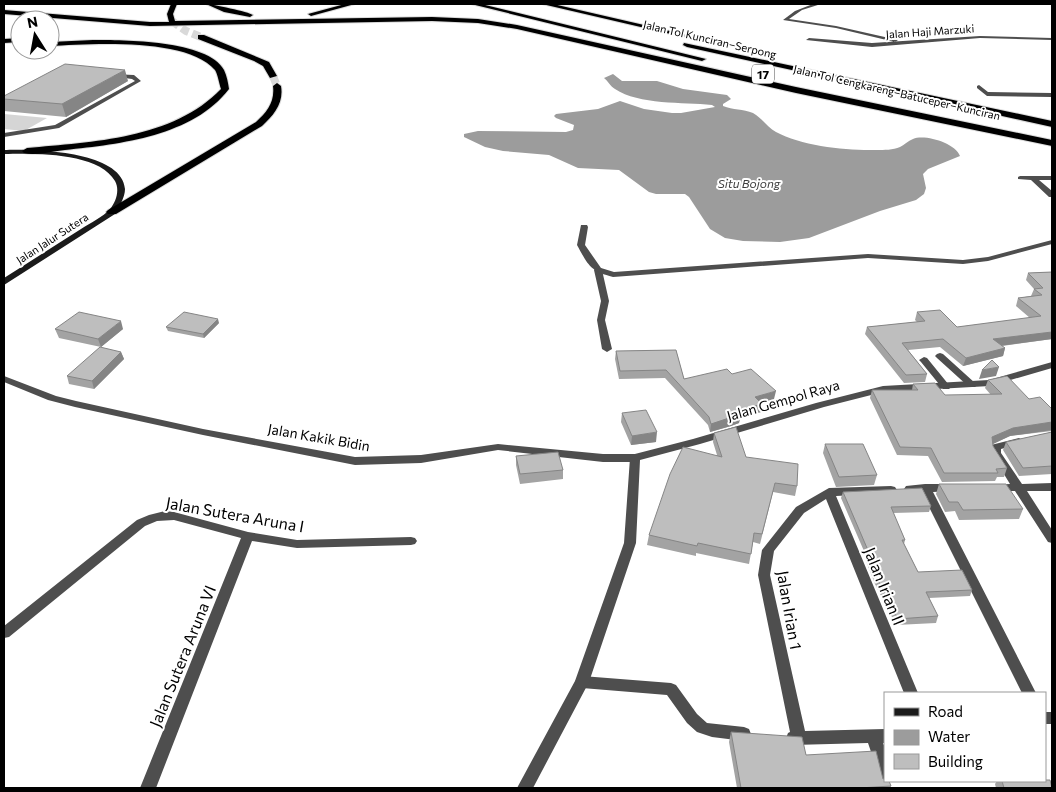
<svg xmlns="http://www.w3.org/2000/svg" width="1056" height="792" font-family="Commissioner,sans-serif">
  <rect width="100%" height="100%" fill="#fff"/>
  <path fill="#d5d5d5" d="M4,114L47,118L24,131L4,129Z"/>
  <path fill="#9c9c9c" d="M613,74L622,81H657L683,89L727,95L731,99L723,104V106C733,110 743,109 753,113C762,118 767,127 776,132C802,146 848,151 877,150C884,150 893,150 900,147C904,145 908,141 913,139C925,134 955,143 960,156L928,169L923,174L926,188L924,194L916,200L880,211L809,238L780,242L743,241L725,238L710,229L689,197L685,194H656L649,192L619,170L578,168L549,155L503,151L485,147L464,137V134L478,131L566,132L573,130L574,125L556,118L554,116L556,114L598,109L620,101L644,109L672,113H681L715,107L712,105C683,102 639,105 615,89C610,86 608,81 604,78Z"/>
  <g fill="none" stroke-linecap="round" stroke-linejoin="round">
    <path stroke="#d9d9d9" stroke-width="8" stroke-dasharray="8 4" stroke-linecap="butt" d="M172,21L186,31L201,37
      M273,76L277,86"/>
    <defs>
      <path id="motorway" d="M171,4H177L173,14L175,21L432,17L478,19L517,25L796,87L1052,140V146L796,93L517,29L478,23L432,21L150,26L4,14V10L150,22H169L167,14Z
        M206,4C212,4 249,12 253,15L250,17L224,12Z
        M345,4H355L311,16L308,14Z
        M471,4H481L706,59L702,61Z
        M542,4H553L709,40L705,42Z
        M198,35H204L269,62L277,76L270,78L263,66L254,61L198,39Z
        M20,38V42L4,43V39Z
        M93,40C123,40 208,40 224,70C227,76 228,83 229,89C193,136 121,144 65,150C53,151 36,156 24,153L22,151L27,148C92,142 173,139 221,89C219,83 218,75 215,70C187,37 90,44 50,46V42Z
        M684,43L1052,121V127L687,47L683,45Z
        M277,83L281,86C284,103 274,115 262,126L116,214H108L106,212L108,210L256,122C267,112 275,102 273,86Z"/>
    </defs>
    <use href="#motorway" stroke="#dbdbdb" stroke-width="2"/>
    <path fill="#4e4e4e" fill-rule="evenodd" d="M111,74L134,75L141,81L59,128L4,137V133L55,125L135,81L132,79L111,76Z
      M595,268H601L602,270L609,301L605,320L612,349L607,352L602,349L597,320L601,301L594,270Z
      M940,353L943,354L975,383L977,385L975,387H969L937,358L935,356L937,354Z
      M924,357L927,358L949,385L951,387L949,389H943L921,362L919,360Z"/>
    <path fill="#4e4e4e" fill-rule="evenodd" d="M813,4H821L802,10L789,19L836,26L898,40L895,42L836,28L783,20L795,11Z
      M980,36L1052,38V40L980,38L872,47L806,40L809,38L872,43Z
      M979,85L988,92L1052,93V97L987,96L977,88V86Z
      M1020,176H1052V180H1039L1052,191V197H1049L1031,180L1018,179V177Z
      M581,225H587L588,227L585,245L601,268L614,272L868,254L963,260L988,257L1052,240V244L988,261L963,264L868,258L613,277C590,271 588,265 577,245Z
      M4,376L56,396L76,401L203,429L355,457L421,455L498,444L603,454H635L640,458L635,462H603L498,450L421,463L355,465L203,435L75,407L48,400L4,382Z
      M1019,438L1024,441L1023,443L1001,449V453L1022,484L1052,483V491H1027L1052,530V543L1048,542L1015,491H991L989,488L991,485L1010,484L991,453L990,447L991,445Z
      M925,484H951L955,485L957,488L955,491L933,492L1036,693H1022L922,493L906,492L904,489L906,486Z
      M891,486L895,487L897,490L895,493L836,496L918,693H904L826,499L804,513L774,551L770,575L805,731L885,729V743H883L885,748V780L880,778L868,743L793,745L788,743L786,738L788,733L790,732L758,575L762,550L796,507L829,488Z
      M165,511L174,512L248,532L297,540L411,537L415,538L417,541L415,544L411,545L297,548L252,541L156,788H140L241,538L174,520L157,521L145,526L9,637L4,638V626L137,520L149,515Z
      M582,676L671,683L676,685L697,714L707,723L744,727L749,729L751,734L749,739L744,741L712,737L697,732L687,723L667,695L582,688L577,686L575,682L577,678Z
      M1045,712H1052V724H1045Z"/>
    <path fill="#4e4e4e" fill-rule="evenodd" d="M1052,362V368L990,386L883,392L824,407L700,444L640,460L636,543L589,682L533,788H517L575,681L624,543L630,458L631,455L693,439L816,403L883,386L989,380Z"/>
    <path fill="#1b1b1b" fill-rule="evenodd" d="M4,150C31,149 122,150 125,189C125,198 119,206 115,214L4,285V278C30,262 55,245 81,229C90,223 103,217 110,209C116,202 120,190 115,181C99,152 33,153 4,154Z"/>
    <use href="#motorway" fill="#000" fill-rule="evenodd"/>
  </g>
  <path fill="#a3a3a3" d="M128,81L66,117L4,111V96Z
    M1052,272V339L1002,346L1005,348L1003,356L963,366L940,347L908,350L927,374L925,382L904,383L865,334L867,327L917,322L915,320L917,312L957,327L1030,318L1016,306L1018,298L1031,296L1034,289L1026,280L1028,273Z
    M219,323L204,338L168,331L166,327Z
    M55,329H123L101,347L59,338Z
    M676,350L684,379L732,374L774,399L761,403V412L740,418L739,423L731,426L710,432L708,425L665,378L619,379L615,359L616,351Z
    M121,352L124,359L94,389L69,384L67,376Z
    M988,380L1052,409V431L1010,436L992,444L993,446L1007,468L1004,477H997L995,481L942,482L928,456L897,455L870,398L872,390H912L913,384L945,395H991L985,388Z
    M622,413L656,442L631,445L621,422Z
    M1052,432V474L1019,476L1003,450L1006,442Z
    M714,433L746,457L797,486L795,496L773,492L760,544L753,542L749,564L696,553V556L647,545L649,535L717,455L713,442Z
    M825,444L877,475L874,485L836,487L823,453Z
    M516,456L563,470V479L520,484L516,465Z
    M939,484L1023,509L1019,519L959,520L955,511L945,512L936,494Z
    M843,492L931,506L929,512L893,513L905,540L904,544L918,572L972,590L970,596L929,598L938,616L936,623L896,625L875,584L866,561L867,558L841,498Z
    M731,732L883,779L891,786L890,788H737L729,742Z
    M997,781H1045L1052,788H996L995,784Z"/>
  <path fill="#858585" d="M125,70L128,81L66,117L62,104Z
    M218,319L219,323L204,338L203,334Z
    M121,321L123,329L101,347L98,339Z
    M1052,332V339L991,347L993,339Z
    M1005,348L1003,356L963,366L966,358Z
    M121,352L124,359L94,389L92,381Z
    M999,367L996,376L979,379L982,370Z
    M776,391L774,399L754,405L755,397Z
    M762,404L761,412L740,418L739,423L731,426L710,432L711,424L737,411Z
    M1052,422V430L1010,436L989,446L992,437L1013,428Z
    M657,432L656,442L631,445L632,436Z"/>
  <path fill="#bebebe" stroke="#858585" d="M65,64L125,70L62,104L4,99V96Z
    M1052,272V332L993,339L1005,348L966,358L943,339L902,343L927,374L906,375L867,327L925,321L917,312L940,310L957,327L1041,316L1018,298L1042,295L1034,289L1043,288L1028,273Z
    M79,312L121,321L98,339L55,329Z
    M184,312L218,319L203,334L166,327Z
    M100,347L121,352L92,381L67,376Z
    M676,350L684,379L727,369L732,374L751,369L776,391L755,397L762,404L737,411L741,414L711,424L709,417L666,370L620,371L616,351Z
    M992,360L999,367L982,370Z
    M1007,376L1029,399L1040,397L1052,409V422L1013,428L992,437L993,446L1007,468L996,469L998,473H944L931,448L900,447L872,390H918L913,384L935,383L945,395L1002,394L988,380Z
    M646,410L657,432L632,436L622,413Z
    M736,427L746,457L798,464L797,486L775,483L762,534L754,533L751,554L698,543L697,546L649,535L670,474L683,447L722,457L714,433Z
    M1052,432V466L1023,468L1006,442Z
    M825,444H863L877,475L839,477Z
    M558,452L563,470L520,474L516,456Z
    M939,484H1006L1023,509L963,510L958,502H949Z
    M922,488L931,506L891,507L905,540H902L918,572L962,570L972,590L926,592L938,616L898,619L877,578L868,555H870L843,492Z
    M731,732L802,737L806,755L876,751L883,779H885V781H889L891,786L859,788H741Z
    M1045,780H1050L1052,788H1004L1002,781H1045Z"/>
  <g text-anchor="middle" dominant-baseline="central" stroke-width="4" stroke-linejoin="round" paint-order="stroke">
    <g font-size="11" fill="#000" stroke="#fff">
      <text transform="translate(930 31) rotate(-4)">Jalan Haji Marzuki</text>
      <text transform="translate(710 39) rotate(13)">Jalan Tol Kunciran–Serpong</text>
      <text transform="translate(897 92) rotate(13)">Jalan Tol Cengkareng–Batuceper–Kunciran</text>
      <text transform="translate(52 238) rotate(-33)">Jalan Jalur Sutera</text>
    </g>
    <rect fill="#fff" stroke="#4c4c4c" stroke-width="1" x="752" y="64.5" width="22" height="19" rx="4"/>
    <g font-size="12" font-weight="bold" fill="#000">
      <text x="763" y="74">17</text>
    </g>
    <g font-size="12" font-style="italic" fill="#3d3d3d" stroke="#fff">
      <text x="749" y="183">Situ Bojong</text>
    </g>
    <g font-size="14" fill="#000" stroke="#fff">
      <text transform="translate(783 400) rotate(-16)">Jalan Gempol Raya</text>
      <text transform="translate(319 437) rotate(10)">Jalan Kakik Bidin</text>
    </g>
    <g font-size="16" fill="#000" stroke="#fff">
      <text transform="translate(235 514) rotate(10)">Jalan Sutera Aruna I</text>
      <text transform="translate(885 586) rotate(68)">Jalan Irian II</text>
      <text transform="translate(790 610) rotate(80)">Jalan Irian 1</text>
      <text transform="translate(182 656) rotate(-68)">Jalan Sutera Aruna VI</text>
    </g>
  </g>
  <rect width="1056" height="792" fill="none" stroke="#000000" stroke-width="10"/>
  <rect x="884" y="692" width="162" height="90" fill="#ffffff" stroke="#999999"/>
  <rect x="894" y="708" width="25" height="8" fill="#1b1b1b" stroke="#999999"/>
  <text x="928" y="717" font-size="15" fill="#000000">Road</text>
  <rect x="894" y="730" width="25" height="15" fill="#9c9c9c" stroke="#999999"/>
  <text x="928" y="742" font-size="15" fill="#000000">Water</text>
  <rect x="894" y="754" width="25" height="15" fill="#bebebe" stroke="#999999"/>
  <text x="928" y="767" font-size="15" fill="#000000">Building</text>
  <g transform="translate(35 35) rotate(349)"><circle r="24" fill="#ffffff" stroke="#999999"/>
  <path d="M0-4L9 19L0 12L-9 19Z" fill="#000000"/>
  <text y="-8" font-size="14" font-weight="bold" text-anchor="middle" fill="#000000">N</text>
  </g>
</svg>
